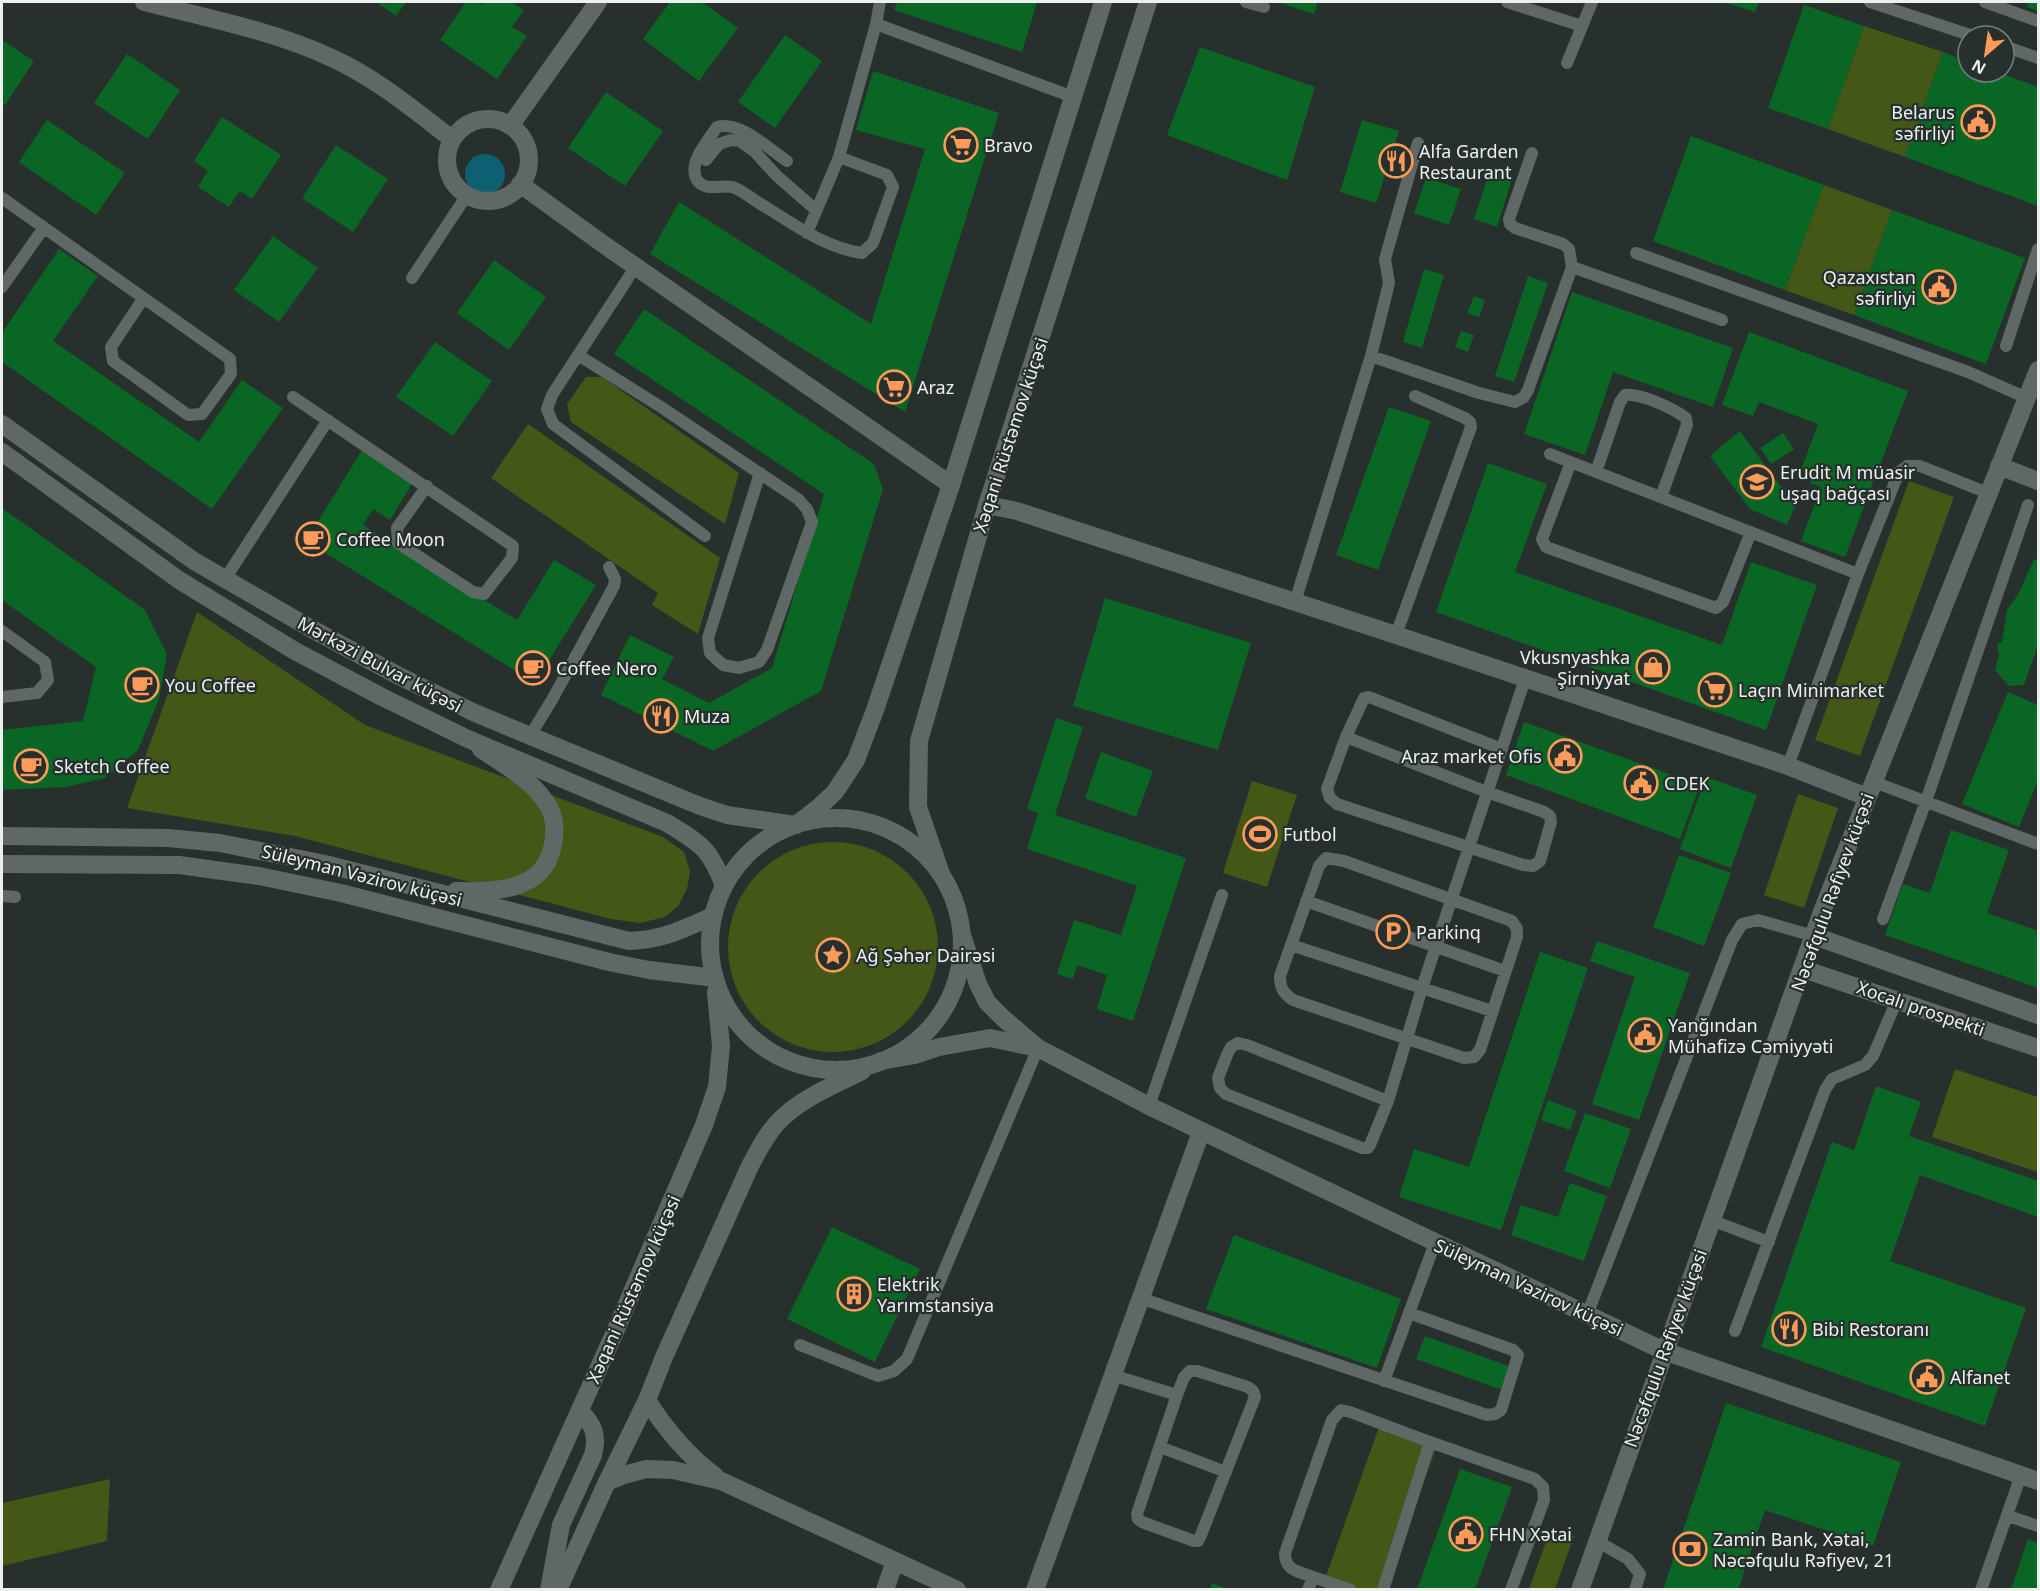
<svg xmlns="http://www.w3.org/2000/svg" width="2040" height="1591" font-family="'Noto Sans',sans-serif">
  <rect width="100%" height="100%" fill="#28302d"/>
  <path fill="#455716" d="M1864,26L1943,52L1905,157L1828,129Z
    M1824,185L1892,210L1854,315L1785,290Z
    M586,377H602L739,473L725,524L571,422L567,404Z
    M528,424L720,558L698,634L652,605L658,593L491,478Z
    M1909,481L1954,497L1860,756L1815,740Z
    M197,612L365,725L663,837L684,852L690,871L687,889L678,906L665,917L640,923L611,919L295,836L127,808Z
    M1252,781L1297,795L1267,887L1223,873Z
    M1798,794L1838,808L1804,908L1764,895Z
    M728 947a105 105 0 1 1 210 0a105 105 0 1 1-210 0Z
    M1955,1069L2038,1097V1172L1932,1137Z
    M1379,1427L1436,1448L1385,1589H1355L1325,1579Z
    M110,1479L107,1541L2,1566V1503Z
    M1551,1528L1574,1536L1555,1589H1529Z"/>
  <path fill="#0c6072" d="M465 174a20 20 0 1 1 40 0a20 20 0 1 1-40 0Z"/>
  <path fill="#0a6624" d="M376,2H406L396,16Z
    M466,2H477L482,5L484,2H511L524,10L512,27L527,36L497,79L440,40Z
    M670,2H702L738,28L699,81L643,39Z
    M897,2H1037L1022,52L894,10Z
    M1277,2H1318L1314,14Z
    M1723,2H1759L1755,12Z
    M2029,2H2038V11L2027,7Z
    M1804,5L1864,26L1828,129L1768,108Z
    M785,35L822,61L775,128L738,102Z
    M2,40L34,61L5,105L2,103Z
    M1200,47L1315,87L1287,180L1167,135Z
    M1943,52L1968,62V72H1997L2038,87V206L1905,157Z
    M127,54L180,90L148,139L94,103Z
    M873,71L999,113L905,412L650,254L679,202L871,324L925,149L856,130Z
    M606,92L663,131L625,186L568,148Z
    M222,117L281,155L252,199L240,191L229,207L198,187L208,171L194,161Z
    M47,120L125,173L96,215L19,162Z
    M1362,120L1399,131L1376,203L1340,192Z
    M1691,136L1824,185L1785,290L1653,241Z
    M336,145L388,179L353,232L302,198Z
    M1491,168L1513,176L1497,227L1474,219Z
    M1426,178L1461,189L1449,225L1414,213Z
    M1892,210L2025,258L1986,364L1854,315Z
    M273,236L318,268L279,322L234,290Z
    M59,249L98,276L53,341L199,442L242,380L283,408L212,509L2,362V333Z
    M494,260L546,297L509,350L457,313Z
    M1424,269L1444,275L1422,348L1403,342Z
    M1528,276L1548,283L1514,382L1495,376Z
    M1572,292L1733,348L1713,407L1613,372L1585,455L1524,434Z
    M1474,296L1485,300L1479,317L1467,313Z
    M644,309L874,464L883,489L821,691L713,751L601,695L630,635L674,657L662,679L709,703L772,668L824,494L614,354Z
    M1461,331L1474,335L1468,352L1455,347Z
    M1749,332L1908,391L1845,557L1801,541L1821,487L1810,483L1813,474L1801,470L1818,424L1759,402L1753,416L1722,405Z
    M435,342L492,381L453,436L396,397Z
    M1389,407L1431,421L1378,570L1336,555Z
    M1740,431L1781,487L1800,495L1787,525L1750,509L1710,456Z
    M1783,433L1794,449L1771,464L1760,448Z
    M362,450L413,482L390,520L373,509L363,525L517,620L554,560L596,585L535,683L306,541Z
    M1488,463L1547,484L1515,572L1722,645L1751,562L1817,585L1766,730L1436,612Z
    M2,508L145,610L167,654L159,699L138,750L105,778L66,787L2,790V730L83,721L96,667L2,600Z
    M2034,559L2038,560V645L2024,685L2009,686L1995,670L1999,655L1997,644L2002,642L2007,610L2019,593Z
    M1105,598L1251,643L1218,750L1073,706Z
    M2008,692L2038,705V780L2019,827L1962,804Z
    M1056,718L1083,727L1055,815L1186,858L1133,1021L1097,1009L1107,975L1077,965L1073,979L1057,974L1074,920L1121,935L1137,886L1027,849L1038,813L1027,809Z
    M1524,722L1700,785L1680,839L1506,775Z
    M1101,752L1153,771L1136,817L1085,798Z
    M1706,777L1757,795L1731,868L1680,849Z
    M1951,830L2009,850L1987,913L2038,931V988L1885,935L1903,884L1930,893Z
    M1679,855L1731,873L1704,946L1653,927Z
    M1597,941L1690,973L1639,1120L1592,1104L1635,977L1590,961Z
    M1540,952L1588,968L1501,1230L1399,1197L1414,1149L1469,1167Z
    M1876,1086L1921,1102L1909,1136L2038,1181V1217L1920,1175L1890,1261L2026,1308L1985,1426L1761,1347L1832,1142L1854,1150Z
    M1548,1100L1577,1111L1570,1130L1541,1120Z
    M1585,1113L1631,1129L1610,1188L1564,1171Z
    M1570,1183L1607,1196L1584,1261L1511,1235L1521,1205L1558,1217Z
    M832,1227L920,1269L875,1362L787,1319Z
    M1234,1235L1401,1299L1377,1368L1206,1309Z
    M1425,1336L1514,1368L1505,1391L1416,1359Z
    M1726,1403L1901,1462L1873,1546L1765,1510L1738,1590H1663Z
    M1460,1469L1512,1487L1475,1590H1417Z
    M2028,1539L2038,1543V1590H2011Z
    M1212,1583L1228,1589V1590H1210Z"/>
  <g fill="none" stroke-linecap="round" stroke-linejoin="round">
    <path stroke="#5f6865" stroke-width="12" d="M1246,2L1264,7
      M1507,2L1582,26
      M1870,2L1973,36
      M1985,2L2038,21
      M876,24L880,2
      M2004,46L2038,58
      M1567,63L1592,2
      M1532,153L1509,219L1510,224L1515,228L1563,244L1569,249L1572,267
      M706,160L719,144L731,140L740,141L754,151L777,176L816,210
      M787,161C769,149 739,120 717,127C708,141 687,163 697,180C705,193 724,183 735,188C744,192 751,198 759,203C791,222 824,248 862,253L873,243L893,187L887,175L839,157
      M2,198L230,359L231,374L202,414L188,415L113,361L111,347L143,299
      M807,233L839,157L876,24L1073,97
      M1636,253L1968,372L2027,398
      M636,266L578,355L661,407L798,499L807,509L812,522L767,650L759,662L739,668L723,665L710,653L708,638L760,473
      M412,278L467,195
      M2,287L43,229
      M2006,346L2038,249
      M578,355L552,395L547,409L553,424L705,536
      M1371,356L1479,393L1515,402L1524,397L1528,390L1572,267L1722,320
      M293,397L513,546L512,558L484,594L473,592L398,543L397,528L427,486
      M1550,454L1858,574
      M1571,462L1542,539L1546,547L1716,608L1723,602L1751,532
      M1596,472L1620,402L1625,395C1640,393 1673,408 1686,418L1687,425L1661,497
      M225,579L328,420
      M1295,602L1371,356L1389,283L1385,259L1418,143
      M2,631L45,662L48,680L37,693L2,697
      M1396,635L1471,427L1470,422L1465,418L1415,396
      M530,736L553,698L614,586L615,579L609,567
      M1346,737L1487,792L1544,812L1550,816L1551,822L1540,861L1533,866L1523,865L1337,804L1330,798L1327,789Z
      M1346,737L1364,698L1369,697L1502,749
      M1788,766L1858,574L1899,472L1907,466H1920L1988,493
      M1874,782L2038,844
      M1326,858L1344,861L1512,921L1517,929V937L1480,1050L1474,1057L1464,1058L1293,1000C1283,993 1280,988 1280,976L1319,866Z
      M2,896L15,897
      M1306,901L1505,971
      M1883,919L1926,801L2028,505
      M1291,945L1492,1011
      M1388,1101L1247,1045L1238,1043L1231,1047L1227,1055L1218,1078L1220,1088L1226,1094L1362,1148H1368L1370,1145L1388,1101L1422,988L1525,679
      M1149,1106L1222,895
      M1711,1220L1769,1242
      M1140,1298L1487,1415L1495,1414L1501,1410L1518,1355L1513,1350L1409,1313L1384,1381
      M1409,1313L1435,1243
      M1587,1315L1732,940L1742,924L1758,920L1814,936
      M1735,1331L1825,1090L1832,1079L1865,1065L1873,1056L1897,1000
      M800,1345L878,1376L894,1371L907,1359L1038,1048
      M1190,1371H1197L1248,1387L1253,1391L1255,1397L1201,1535L1198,1541H1194L1142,1522L1138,1519L1137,1514L1177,1395L1184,1377Z
      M1112,1375L1177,1395
      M1160,1447L1226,1472
      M2008,1516L2038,1526
      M1597,1541L1628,1559L1640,1574L1635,1590
      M1313,1577L1351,1590
      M1308,1590L1313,1577C1298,1571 1285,1571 1285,1553L1332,1420L1341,1410L1350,1412L1430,1442
      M1383,1590L1430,1442L1535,1479L1543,1487L1544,1500L1511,1590
      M1981,1590L2021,1475"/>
    <path stroke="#5f6865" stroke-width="18" d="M144,2C208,18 274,31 334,59C377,79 414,110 452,139
      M447 160a41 41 0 1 1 82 0a41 41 0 1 1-82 0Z
      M510,126L598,2
      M520,184L603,244L951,485
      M987,505L1017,511L1396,635L1788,766L1867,797
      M2,836L168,838L220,843L325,864L629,941C663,940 683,929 713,916
      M2,864L179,865L259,876L341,893L609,962L649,970L715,978
      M456,891C495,892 545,892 553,844C556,829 555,814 545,801C530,779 503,764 481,749
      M647,1400C666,1430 687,1455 715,1476
      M607,1482L624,1475L646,1469L673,1470L721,1481L895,1561
      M885,1590L895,1561L957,1590
      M1035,1590L1201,1132"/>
    <path stroke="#5f6865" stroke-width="18" d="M2,424L194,561L310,628L397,675L475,713L700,806L727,815L796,825
      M2,452L179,580L295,651L382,697L468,739L667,823C701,844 710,848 724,886
      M1999,466L2038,481
      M962,935L978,984L987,1002L1004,1019L1038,1048L1149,1106L1664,1351L2038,1481
      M881,1061L915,1055L939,1047L990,1038L1033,1047"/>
    <path stroke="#5f6865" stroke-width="18" d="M710 944a126 126 0 1 1 252 0a126 126 0 1 1-252 0Z
      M796,825L819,807L835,792L856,760L875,710L951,485L1103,2
      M941,874L918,807L919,741L987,505L1148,2
      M1814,936L2038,1015
      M1803,969L2038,1048
      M499,1590L614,1334L704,1125L717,1087L721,1046L716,992
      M549,1590L561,1525L593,1455C598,1436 594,1425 580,1411
      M558,1590L607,1482L647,1400L664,1357L750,1166C758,1151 766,1135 778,1122C799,1099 835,1085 862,1071
      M1580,1590L1823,909L2038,370"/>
  </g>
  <defs>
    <symbol id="civic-ring" viewBox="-11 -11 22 22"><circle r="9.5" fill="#28302d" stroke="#fe9b58" stroke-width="1.5"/><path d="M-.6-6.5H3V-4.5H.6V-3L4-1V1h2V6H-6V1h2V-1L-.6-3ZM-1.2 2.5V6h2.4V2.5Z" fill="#fe9b58"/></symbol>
    <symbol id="supermarket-ring" viewBox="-11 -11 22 22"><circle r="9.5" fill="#28302d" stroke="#fe9b58" stroke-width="1.5"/><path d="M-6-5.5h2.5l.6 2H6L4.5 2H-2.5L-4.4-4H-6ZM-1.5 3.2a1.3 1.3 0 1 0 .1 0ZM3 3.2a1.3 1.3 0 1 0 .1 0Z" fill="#fe9b58"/></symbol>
    <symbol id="restaurant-ring" viewBox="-11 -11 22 22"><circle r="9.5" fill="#28302d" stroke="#fe9b58" stroke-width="1.5"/><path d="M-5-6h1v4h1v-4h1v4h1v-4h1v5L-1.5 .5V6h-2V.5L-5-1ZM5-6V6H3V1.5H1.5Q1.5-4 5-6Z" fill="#fe9b58"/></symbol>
    <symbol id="school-ring" viewBox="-11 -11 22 22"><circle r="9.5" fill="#28302d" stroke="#fe9b58" stroke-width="1.5"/><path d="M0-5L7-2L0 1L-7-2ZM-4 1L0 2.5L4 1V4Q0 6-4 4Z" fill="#fe9b58"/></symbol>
    <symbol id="cafe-ring" viewBox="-11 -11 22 22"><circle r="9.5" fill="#28302d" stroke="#fe9b58" stroke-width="1.5"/><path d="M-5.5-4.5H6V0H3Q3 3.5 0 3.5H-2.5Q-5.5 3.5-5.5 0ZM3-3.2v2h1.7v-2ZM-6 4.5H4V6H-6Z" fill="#fe9b58"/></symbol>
    <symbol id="shop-ring" viewBox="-11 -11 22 22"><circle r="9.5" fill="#28302d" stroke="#fe9b58" stroke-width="1.5"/><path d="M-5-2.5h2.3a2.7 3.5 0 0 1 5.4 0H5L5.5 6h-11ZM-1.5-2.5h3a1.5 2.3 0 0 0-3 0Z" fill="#fe9b58"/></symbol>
    <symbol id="stadium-ring" viewBox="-11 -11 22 22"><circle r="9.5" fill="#28302d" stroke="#fe9b58" stroke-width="1.5"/><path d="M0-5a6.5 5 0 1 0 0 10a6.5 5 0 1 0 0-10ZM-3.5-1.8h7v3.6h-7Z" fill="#fe9b58"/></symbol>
    <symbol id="parking-ring" viewBox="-11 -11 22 22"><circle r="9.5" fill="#28302d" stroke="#fe9b58" stroke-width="1.5"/><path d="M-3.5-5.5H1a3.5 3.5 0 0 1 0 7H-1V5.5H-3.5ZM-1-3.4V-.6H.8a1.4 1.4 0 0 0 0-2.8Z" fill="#fe9b58"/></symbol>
    <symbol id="sight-ring" viewBox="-11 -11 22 22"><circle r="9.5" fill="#28302d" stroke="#fe9b58" stroke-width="1.5"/><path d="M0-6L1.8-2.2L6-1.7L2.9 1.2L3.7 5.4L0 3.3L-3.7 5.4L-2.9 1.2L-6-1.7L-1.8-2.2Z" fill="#fe9b58"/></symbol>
    <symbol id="building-ring" viewBox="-11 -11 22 22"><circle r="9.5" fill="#28302d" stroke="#fe9b58" stroke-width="1.5"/><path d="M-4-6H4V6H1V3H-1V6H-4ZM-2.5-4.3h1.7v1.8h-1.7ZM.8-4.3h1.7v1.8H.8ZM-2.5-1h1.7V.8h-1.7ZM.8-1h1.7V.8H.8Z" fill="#fe9b58"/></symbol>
    <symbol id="bank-ring" viewBox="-11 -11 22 22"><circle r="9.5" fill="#28302d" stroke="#fe9b58" stroke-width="1.5"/><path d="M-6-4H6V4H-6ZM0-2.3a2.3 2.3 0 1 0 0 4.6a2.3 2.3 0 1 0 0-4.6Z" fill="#fe9b58"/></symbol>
  </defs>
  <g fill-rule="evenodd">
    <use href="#civic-ring" x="1959" y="103" width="38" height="38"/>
    <use href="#supermarket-ring" x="942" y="126" width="38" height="38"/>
    <use href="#restaurant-ring" x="1377" y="142" width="38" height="38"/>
    <use href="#civic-ring" x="1920" y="268" width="38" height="38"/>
    <use href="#supermarket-ring" x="875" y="368" width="38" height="38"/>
    <use href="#school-ring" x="1738" y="463" width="38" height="38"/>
    <use href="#cafe-ring" x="294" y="520" width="38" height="38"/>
    <use href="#shop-ring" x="1634" y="648" width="38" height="38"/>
    <use href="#cafe-ring" x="514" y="649" width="38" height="38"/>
    <use href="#cafe-ring" x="123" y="666" width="38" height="38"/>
    <use href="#supermarket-ring" x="1696" y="671" width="38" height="38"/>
    <use href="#restaurant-ring" x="642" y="697" width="38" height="38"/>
    <use href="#civic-ring" x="1546" y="737" width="38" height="38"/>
    <use href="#cafe-ring" x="12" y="747" width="38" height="38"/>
    <use href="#civic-ring" x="1622" y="764" width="38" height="38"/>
    <use href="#stadium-ring" x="1241" y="815" width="38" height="38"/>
    <use href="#parking-ring" x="1374" y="913" width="38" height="38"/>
    <use href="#sight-ring" x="814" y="936" width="38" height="38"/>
    <use href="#civic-ring" x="1626" y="1016" width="38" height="38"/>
    <use href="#building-ring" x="835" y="1275" width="38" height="38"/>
    <use href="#restaurant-ring" x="1770" y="1310" width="38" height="38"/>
    <use href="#civic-ring" x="1908" y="1358" width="38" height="38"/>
    <use href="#civic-ring" x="1447" y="1515" width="38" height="38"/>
    <use href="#bank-ring" x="1671" y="1530" width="38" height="38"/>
  </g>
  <g text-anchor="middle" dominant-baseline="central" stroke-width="4.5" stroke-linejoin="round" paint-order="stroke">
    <g font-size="18" fill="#ecf1ef" stroke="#28302d" text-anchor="start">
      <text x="1955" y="112" text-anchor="end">Belarus<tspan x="1955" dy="21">səfirliyi</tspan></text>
      <text x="984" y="145">Bravo</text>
      <text x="1419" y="151">Alfa Garden<tspan x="1419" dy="21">Restaurant</tspan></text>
      <text x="1916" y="277" text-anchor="end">Qazaxıstan<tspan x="1916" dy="21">səfirliyi</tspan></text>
      <text x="917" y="387">Araz</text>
      <text x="1780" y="472">Erudit M müasir<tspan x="1780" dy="21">uşaq bağçası</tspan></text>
      <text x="336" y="539">Coffee Moon</text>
      <text x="1630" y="657" text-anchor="end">Vkusnyashka<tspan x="1630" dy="21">Şirniyyat</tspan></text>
      <text x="556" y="668">Coffee Nero</text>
      <text x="165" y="685">You Coffee</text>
      <text x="1738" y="690">Laçın Minimarket</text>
      <text x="684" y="716">Muza</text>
      <text x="1542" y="756" text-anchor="end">Araz market Ofis</text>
      <text x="54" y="766">Sketch Coffee</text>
      <text x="1664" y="783">CDEK</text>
      <text x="1283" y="834">Futbol</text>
      <text x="1416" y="932">Parkinq</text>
      <text x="856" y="955">Ağ Şəhər Dairəsi</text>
      <text x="1668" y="1025">Yanğından<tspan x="1668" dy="21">Mühafizə Cəmiyyəti</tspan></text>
      <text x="877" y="1284">Elektrik<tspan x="877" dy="21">Yarımstansiya</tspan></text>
      <text x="1812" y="1329">‌Bibi Restoranı</text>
      <text x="1950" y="1377">Alfanet</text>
      <text x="1489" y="1534">FHN Xətai</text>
      <text x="1713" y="1539">Zamin Bank, Xətai,<tspan x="1713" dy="21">Nəcəfqulu Rəfiyev, 21</tspan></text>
    </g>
    <g font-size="18" fill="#ecf1ef" stroke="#28302d">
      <text transform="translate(1010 435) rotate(-72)">Xəqani Rüstəmov küçəsi</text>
      <text transform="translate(380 664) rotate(28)">Mərkəzi Bulvar küçəsi</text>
      <text transform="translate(362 875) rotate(14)">Süleyman Vəzirov küçəsi</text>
      <text transform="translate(1832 892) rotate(-70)">Nəcəfqulu Rəfiyev küçəsi</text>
      <text transform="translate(1921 1008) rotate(19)">Xocalı prospekti</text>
      <text transform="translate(1529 1287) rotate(25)">Süleyman Vəzirov küçəsi</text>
      <text transform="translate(633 1289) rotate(-66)">Xəqani Rüstəmov küçəsi</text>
      <text transform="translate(1665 1348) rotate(-70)">Nəcəfqulu Rəfiyev küçəsi</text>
    </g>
  </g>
  <rect width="2040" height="1591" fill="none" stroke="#ecf1ef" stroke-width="6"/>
  <g transform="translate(1986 54) rotate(209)"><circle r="28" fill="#28302d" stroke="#767d7b" stroke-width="1.5"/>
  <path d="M0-4.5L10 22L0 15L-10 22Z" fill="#fe9b58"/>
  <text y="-9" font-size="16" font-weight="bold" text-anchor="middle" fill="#ecf1ef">N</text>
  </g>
</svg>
